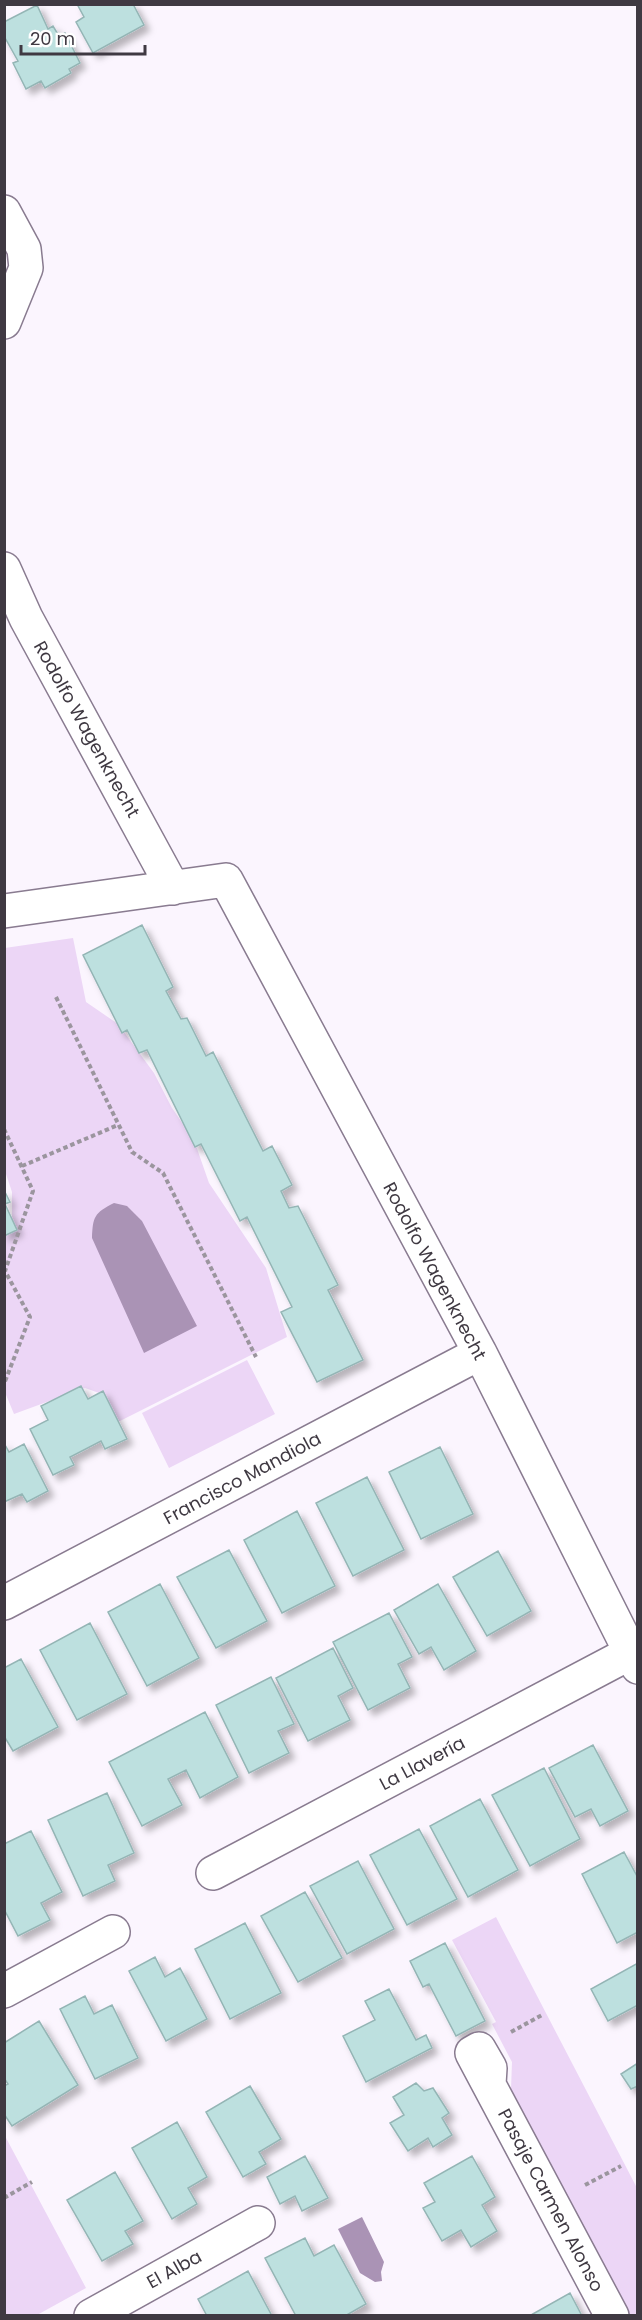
<svg xmlns="http://www.w3.org/2000/svg" width="642" height="2320" font-family="Poppins,sans-serif">
  <defs>
    <filter id="shadow"><feDropShadow dx="5.5" dy="5.5" stdDeviation="3" flood-color="#0004"/></filter>
  </defs>
  <rect width="100%" height="100%" fill="#fbf5fe"/>
  <path fill="#ecd6f6" d="M73,938L86,1002L118,1024L154,1073L172,1108L194,1140L209,1183L266,1268L287,1337L116,1423L102,1394L85,1388L14,1414L4,1390V1228L12,1223V1192L5,1171V948Z
    M247,1360L275,1414L169,1468L142,1413Z
    M496,1917L637,2188V2315H628L511,2089L512,2062L492,2024L496,2022L452,1940Z
    M5,2136L86,2288L37,2315H5Z"/>
  <path fill="#aa93b5" d="M114,1203L127,1206L142,1221L197,1326L144,1353L92,1238C93,1217 94,1213 114,1203Z
    M362,2217L384,2262L381,2272L382,2281L375,2282L360,2273L338,2229Z"/>
  <path fill="#bde0df" stroke="#94b5b5" stroke-width="1.5" filter="url(#shadow)" d="M77,4H133L144,25L93,53L76,22L84,17Z
    M37,5L48,29L53,26L59,36L65,33L80,63L69,69L71,73L45,88L41,81L26,89L13,63L18,61L4,36V22Z
    M142,925L173,987L166,991L181,1019L187,1018L206,1056L213,1052L263,1151L272,1146L292,1185L281,1191L289,1208L298,1206L338,1285L328,1290L363,1360L317,1382L281,1312L292,1307L247,1217L240,1221L201,1144L195,1147L147,1050L139,1053L127,1030L122,1033L83,955Z
    M4,1190L10,1202L5,1204L17,1230L4,1236Z
    M81,1386L88,1399L103,1391L127,1439L105,1449L101,1441L70,1457L74,1465L53,1475L30,1429L48,1420L41,1406Z
    M4,1443L9,1452L24,1444L48,1491L27,1502L22,1494L4,1502Z
    M440,1447L473,1514L421,1539L389,1472Z
    M367,1477L404,1550L353,1576L316,1503Z
    M297,1511L335,1586L282,1613L244,1540Z
    M229,1550L267,1621L216,1648L177,1577Z
    M498,1551L531,1611L487,1636L453,1577Z
    M160,1584L199,1658L147,1686L108,1612Z
    M438,1584L476,1651L444,1670L431,1647L419,1654L394,1610Z
    M389,1613L412,1657L398,1664L410,1688L368,1710L333,1642Z
    M90,1623L127,1694L77,1720L40,1650Z
    M333,1648L353,1688L338,1696L350,1720L308,1741L276,1678Z
    M21,1659L58,1727L13,1751L4,1736V1668Z
    M271,1677L294,1724L278,1731L289,1753L249,1773L216,1705Z
    M205,1712L238,1777L200,1798L186,1770L168,1779L182,1805L142,1826L109,1762Z
    M593,1745L628,1811L600,1826L591,1809L575,1817L549,1768Z
    M544,1768L580,1839L530,1866L492,1795Z
    M107,1793L134,1853L108,1865L115,1881L83,1896L48,1820Z
    M480,1799L518,1870L468,1897L430,1826Z
    M419,1829L457,1899L407,1925L370,1855Z
    M31,1831L62,1892L41,1903L50,1920L18,1936L4,1909V1844Z
    M624,1852L638,1878V1932L617,1943L582,1874Z
    M358,1861L394,1929L347,1954L310,1886Z
    M305,1892L342,1958L298,1982L261,1916Z
    M245,1923L281,1993L230,2019L195,1949Z
    M445,1943L485,2021L456,2036L429,1984L423,1987L410,1961Z
    M155,1957L165,1977L180,1968L207,2019L166,2041L129,1971Z
    M638,1963V2005L608,2021L591,1989Z
    M389,1989L416,2040L426,2035L432,2048L366,2082L343,2036L375,2020L365,2001Z
    M85,1996L94,2014L112,2005L138,2058L95,2079L60,2009Z
    M39,2021L78,2085L12,2126L4,2114V2086L8,2084L4,2078V2043Z
    M638,2063V2086L631,2089L621,2074Z
    M416,2083L424,2091L433,2088L449,2113L442,2118L452,2135L433,2147L428,2138L408,2151L390,2123L404,2115L393,2097Z
    M250,2086L281,2139L259,2152L266,2164L243,2177L206,2112Z
    M177,2122L207,2177L188,2188L197,2204L172,2219L132,2148Z
    M305,2156L328,2198L302,2211L295,2196L280,2204L267,2177Z
    M472,2156L495,2197L482,2205L497,2231L471,2247L461,2230L442,2241L423,2208L435,2202L424,2183Z
    M115,2172L143,2221L125,2231L133,2244L102,2261L67,2200Z
    M305,2238L314,2256L334,2245L366,2304L345,2316H296L265,2258Z
    M248,2271L272,2316H207L198,2299Z
    M570,2293L582,2316H531V2315Z"/>
  <g fill="none" stroke-linecap="round" stroke-linejoin="round">
    <defs>
      <path id="minor" d="M4,212L24,249L26,268L4,322
        M4,569L26,618L173,888
        M4,911L226,880L480,1353L638,1667
        M4,1603L480,1353
        M213,1873L630,1653
        M4,1991L113,1932
        M489,2084L490,2068L479,2049L472,2053L612,2316
        M91,2316L258,2223"/>
    </defs>
    <use href="#minor" stroke="#897b90" stroke-width="36"/>
    <path stroke="#9b959e" stroke-width="4" stroke-dasharray="4.5 3" stroke-linecap="butt" d="M56,997L132,1152L163,1173L256,1357
      M4,1129L33,1191L5,1271L30,1317L4,1384
      M22,1166L118,1125
      M511,2032L542,2015
      M585,2185L621,2166
      M4,2198L32,2182"/>
    <use href="#minor" stroke="#fff" stroke-width="33"/>
  </g>
  <g text-anchor="middle" dominant-baseline="central" stroke-width="4.5" stroke-linejoin="round" paint-order="stroke">
    <g font-size="18" fill="#3f3942" stroke="#fff">
      <text transform="translate(87 729) rotate(61)">Rodolfo Wagenknecht</text>
      <text transform="translate(435 1271) rotate(62)">Rodolfo Wagenknecht</text>
      <text transform="translate(242 1478) rotate(-28)">Francisco Mandiola</text>
      <text transform="translate(422 1763) rotate(-28)">La Llavería</text>
      <text transform="translate(551 2200) rotate(62)">Pasaje Carmen Alonso</text>
      <text transform="translate(174 2269) rotate(-29)">El Alba</text>
    </g>
  </g>
  <rect width="642" height="2320" fill="none" stroke="#3f3942" stroke-width="12"/>
  <path d="M21 45v9h124v-9" fill="none" stroke="#3f3942" stroke-width="3"/>
  <text x="30" y="45" font-size="18" fill="#3f3942" stroke="#ffffff" stroke-width="4.5" paint-order="stroke">20 m</text>
</svg>
